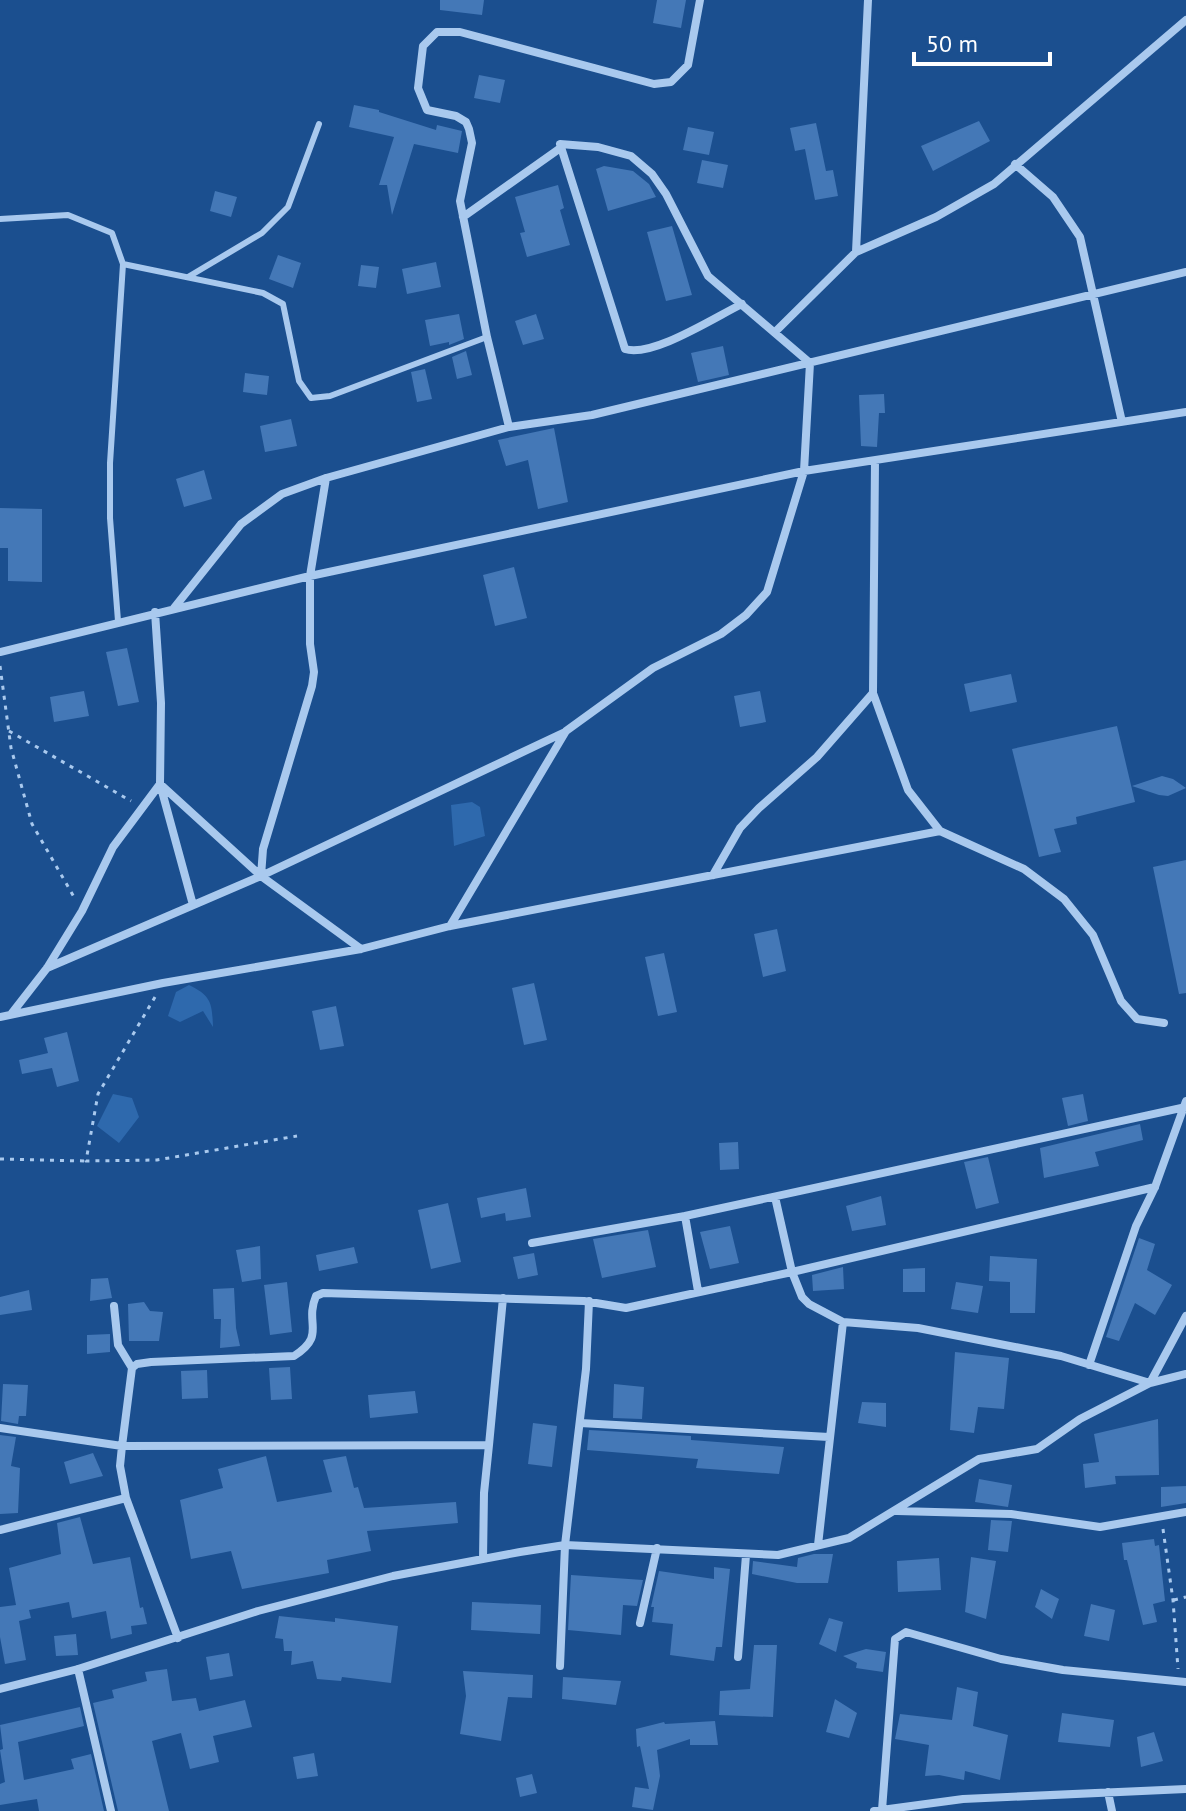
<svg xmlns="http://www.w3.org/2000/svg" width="1186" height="1811" font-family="'PT Sans',sans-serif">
  <rect width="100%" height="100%" fill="#1b4f8f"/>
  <path fill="#2e69ad" d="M472,802L480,807L485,836L454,846L451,805Z
    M189,985C212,996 212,1004 213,1027L203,1011L180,1022L168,1016L176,992Z
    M113,1094L132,1098L139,1117L119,1143L97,1126Z"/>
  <path fill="#4478b7" d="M440,0H484L482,15L440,10Z
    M657,0H686L681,28L653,23Z
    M479,75L505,80L500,103L474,98Z
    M354,105L379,110V112L436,130L437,125L462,131L458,153L414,144L392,215L387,185H379L394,137L349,127Z
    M979,121L990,141L933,171L921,146Z
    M816,123L826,171L833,170L838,196L815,200L805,149L795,151L790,128Z
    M688,127L714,132L709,155L683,150Z
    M702,160L728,165L723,188L697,183Z
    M604,166L633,171L649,184L656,197L608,211L596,169Z
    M558,185L564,208L560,210L570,245L527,257L520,233L525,232L515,197Z
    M215,191L237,197L231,217L210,211Z
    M672,226L692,295L666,301L647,232Z
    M278,255L301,263L293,288L269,279Z
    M436,262L441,287L407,294L402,269Z
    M361,265L379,267L376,288L358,286Z
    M459,314L464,339L449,345V342L430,346L425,320Z
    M536,314L544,339L523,345L515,321Z
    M723,346L729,375L698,382L691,353Z
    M466,351L472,375L457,379L452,357Z
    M425,369L432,399L417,402L411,372Z
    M245,373L269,376L267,395L243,392Z
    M884,394L885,413H879L877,447L861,446L859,395Z
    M291,419L297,446L265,452L260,426Z
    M554,428L568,502L538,509L528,460L506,466L498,440Z
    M204,470L212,499L184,507L176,479Z
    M0,508L42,509V582L8,581V548H0Z
    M514,567L527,618L495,626L483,575Z
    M127,648L139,702L118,706L106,652Z
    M1011,674L1017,702L970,712L964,684Z
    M84,691L89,716L54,722L50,697Z
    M760,691L766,722L740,727L734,696Z
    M1117,726L1135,802L1076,817L1077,824L1054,829L1061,852L1039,857L1012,749Z
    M1162,776L1173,779L1186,788L1168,796L1159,795L1132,786Z
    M1186,860V993L1179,994L1153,867Z
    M777,929L786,971L763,977L754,934Z
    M664,953L677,1012L658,1016L645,957Z
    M534,983L547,1040L524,1045L512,988Z
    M336,1006L344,1046L320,1050L312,1011Z
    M67,1032L79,1081L57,1087L52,1068L22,1074L19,1060L48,1053L44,1038Z
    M1083,1094L1088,1121L1068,1126L1062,1098Z
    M1140,1124L1143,1140L1095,1152L1099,1166L1044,1178L1040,1148Z
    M738,1142L739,1169L720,1170L719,1143Z
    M988,1157L999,1203L976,1209L964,1162Z
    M526,1188L531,1217L506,1221L505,1213L481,1218L477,1198Z
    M881,1196L886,1225L852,1231L846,1206Z
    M448,1203L461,1262L431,1269L418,1210Z
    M730,1226L739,1263L710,1269L700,1232Z
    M648,1230L656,1267L602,1278L593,1239Z
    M1139,1238L1155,1244L1147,1270L1172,1285L1155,1315L1135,1303L1119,1341L1106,1337Z
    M260,1246L261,1279L242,1282L236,1250Z
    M354,1247L358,1263L319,1271L316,1255Z
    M534,1253L538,1275L518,1279L513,1257Z
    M990,1256L1037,1259L1035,1313H1010V1282L989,1281Z
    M843,1267L844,1289L813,1291L812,1275Z
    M925,1268V1292H903V1269Z
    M108,1278L112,1298L90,1301L91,1279Z
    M287,1282L292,1332L270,1335L264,1285Z
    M956,1282L983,1286L978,1313L951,1309Z
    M234,1288L236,1328L240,1346L220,1348L221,1319H214L213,1289Z
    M29,1290L32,1310L0,1315V1297Z
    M144,1302L150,1311L163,1312L159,1341H129L128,1304Z
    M110,1334V1352L87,1354V1335Z
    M955,1352L1009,1358L1004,1409L978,1407L974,1433L950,1430Z
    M290,1367L292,1399L271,1400L269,1368Z
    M207,1370L208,1398L182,1399L181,1371Z
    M3,1384L28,1385L26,1416H19L18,1424L1,1421Z
    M614,1384L644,1387L642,1419L613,1418Z
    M415,1391L418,1413L370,1418L368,1395Z
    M862,1402L886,1403V1427L858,1423Z
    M1158,1419L1159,1475L1115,1476L1116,1484L1085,1488L1083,1464L1099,1462L1094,1434Z
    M533,1423L557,1426L552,1467L528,1464Z
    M589,1430L691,1436V1440L784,1447L779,1474L696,1468L698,1459L587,1450Z
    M0,1435L16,1437L11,1466L20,1468L18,1513L0,1514Z
    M93,1453L103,1476L70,1484L64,1462Z
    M266,1456L277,1502L332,1492L323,1460L346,1456L354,1488L358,1487L364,1508L456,1502L458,1523L367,1531L371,1551L327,1560L329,1573L242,1589L231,1551L191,1559L180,1500L223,1488L218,1469Z
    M979,1479L1012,1485L1008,1507L975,1502Z
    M1186,1486V1503L1161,1507V1487Z
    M80,1517L93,1564L130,1557L140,1608L143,1607L147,1624L131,1626L132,1634L111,1639L106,1611L72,1618L69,1602L29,1610L31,1618L19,1621L26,1660L5,1664L0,1637V1607L16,1605L9,1568L61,1554L57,1523Z
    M991,1520L1012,1521L1008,1552L988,1550Z
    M1154,1539L1155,1546L1159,1545L1165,1601L1153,1604L1157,1622L1143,1625L1127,1560H1124L1122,1543Z
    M814,1554H833L828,1583H797L752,1574L753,1561L797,1567L798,1558Z
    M971,1557L996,1561L986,1619L965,1612Z
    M939,1558L941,1590L898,1592L897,1561Z
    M714,1567L730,1569L722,1647H716L714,1661L670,1655L673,1624L652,1622L654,1607H651L659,1571L714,1579Z
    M571,1575L643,1580L637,1606L623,1605L621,1635L568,1630Z
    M1041,1589L1059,1599L1052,1619L1035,1607Z
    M472,1602L541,1605L540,1634L471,1630Z
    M1091,1604L1115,1610L1109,1641L1084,1636Z
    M279,1616L335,1622V1618L398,1626L391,1683L342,1677L341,1681L317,1679L313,1661L291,1665L292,1651H284L283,1639L275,1638Z
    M829,1618L843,1622L836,1652L819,1644Z
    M76,1634L78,1655L56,1656L54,1636Z
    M754,1645H777L773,1717L719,1715L720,1691L750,1689Z
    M866,1649L886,1652L883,1672L856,1668L857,1663L843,1656Z
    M229,1653L233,1676L210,1680L206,1657Z
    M167,1669L172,1701L196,1698L199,1711L245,1700L252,1727L213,1736L219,1762L190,1769L181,1733L152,1741L169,1811H118L93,1703L114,1698L112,1690L147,1681L145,1672Z
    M463,1671L533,1675L532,1698L508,1697L501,1741L460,1734L466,1696Z
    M563,1677L621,1681L616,1705L562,1699Z
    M957,1687L978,1692L973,1726L1008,1735L1000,1780L965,1771L964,1780L939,1775L925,1776L929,1745L895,1739L900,1714L952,1720Z
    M835,1699L857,1713L849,1738L826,1732Z
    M80,1707L84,1726L18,1742L24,1780L74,1769L71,1759L91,1754L104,1811H39L37,1799L0,1805V1784L5,1782L0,1750L3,1749L0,1725Z
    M1062,1713L1114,1720L1110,1747L1058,1742Z
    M715,1721L718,1745H690V1739L657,1750L660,1776L653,1810L632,1807L635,1787L649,1789L640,1746L637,1747L636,1729L664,1722L665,1724Z
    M1154,1732L1163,1761L1141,1767L1137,1737Z
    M314,1753L318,1776L297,1779L293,1757Z
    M532,1774L537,1793L520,1797L516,1778Z"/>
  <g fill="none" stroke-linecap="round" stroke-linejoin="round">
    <path stroke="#a9c9ee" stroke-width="3" stroke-dasharray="4 6" stroke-linecap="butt" d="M0,666L11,748L32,824L74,897
      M9,731L131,801
      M155,997L98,1094L86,1161L157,1160L297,1136
      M0,1159L86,1161
      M1163,1529L1173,1600L1178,1669
      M1174,1600L1186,1597"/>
    <path stroke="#a9c9ee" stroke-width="6" d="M0,219L68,215L112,233L123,264L110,463V518L118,621
      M123,264L263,293L283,304L299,381L311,398L330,396L487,337
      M188,277L262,233L288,207L319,124"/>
    <path stroke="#a9c9ee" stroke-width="8" d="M1015,164L1053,197L1080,237L1122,422
      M463,217L559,149
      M856,252L868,0
      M742,304C715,317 652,358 625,349L560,144L598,147L631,156L652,174L666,194L708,276L810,363
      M775,332L856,252L936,217L994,184L1186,20
      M509,427L487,337L460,201L472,143L469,129L466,122L456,116L427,110L418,88L423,46L437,32H460L654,84L671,82L688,65L700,0
      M875,461L873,693L908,790L940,831L1024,869L1064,899L1093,935L1121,1001L1137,1019L1164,1023
      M174,608L241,524L282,494L326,478L509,427L592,415L1186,272
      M155,612L161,703L160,784L193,905
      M0,652L310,576L804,471L1186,412
      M713,875L740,828L759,808L817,757L873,693
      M261,876L565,732
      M450,926L566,731L653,668L721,634L746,615L767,592L804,471L810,363
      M47,968L261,876L263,849L312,686L314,672L310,644V576L326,478
      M12,1013L47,968L82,911L113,847L160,784L261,876L361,949
      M0,1017L163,983L361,949L450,926L940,831
      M775,1197L792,1272L802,1297L809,1304L843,1322L918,1328L1061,1356L1150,1383L1186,1316
      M532,1243L685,1216
      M698,1291L685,1216L1186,1107
      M114,1306L118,1345L132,1368
      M1089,1365L1136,1226L1155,1187L1186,1101
      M580,1423L829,1437
      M0,1428L122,1446L120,1466L126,1498L178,1638
      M489,1445L503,1298
      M897,1511L1011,1514L1100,1527L1186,1512
      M0,1530L126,1498
      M818,1545L843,1322
      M483,1559L484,1493L489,1445L122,1446L132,1368L137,1364L151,1362L294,1356C327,1335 304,1324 316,1296L323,1293L584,1301L626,1308L792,1272L1155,1187
      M640,1623L657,1548
      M738,1657L746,1555
      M560,1666L565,1545L586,1369L589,1301
      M78,1669L111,1811
      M0,1689L78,1669L258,1611L393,1576L520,1552L565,1545L778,1555L849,1538L979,1459L1037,1449L1080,1419L1150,1383L1186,1374
      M1108,1792L1112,1811
      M882,1810L895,1639L906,1632L1001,1659L1063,1670L1186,1682
      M874,1811L963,1799L1186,1789"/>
  </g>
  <path d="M914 52v12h136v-12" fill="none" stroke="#ffffff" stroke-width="4"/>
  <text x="926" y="52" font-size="24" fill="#ffffff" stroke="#1b4f8f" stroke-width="6" paint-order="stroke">50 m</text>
</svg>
